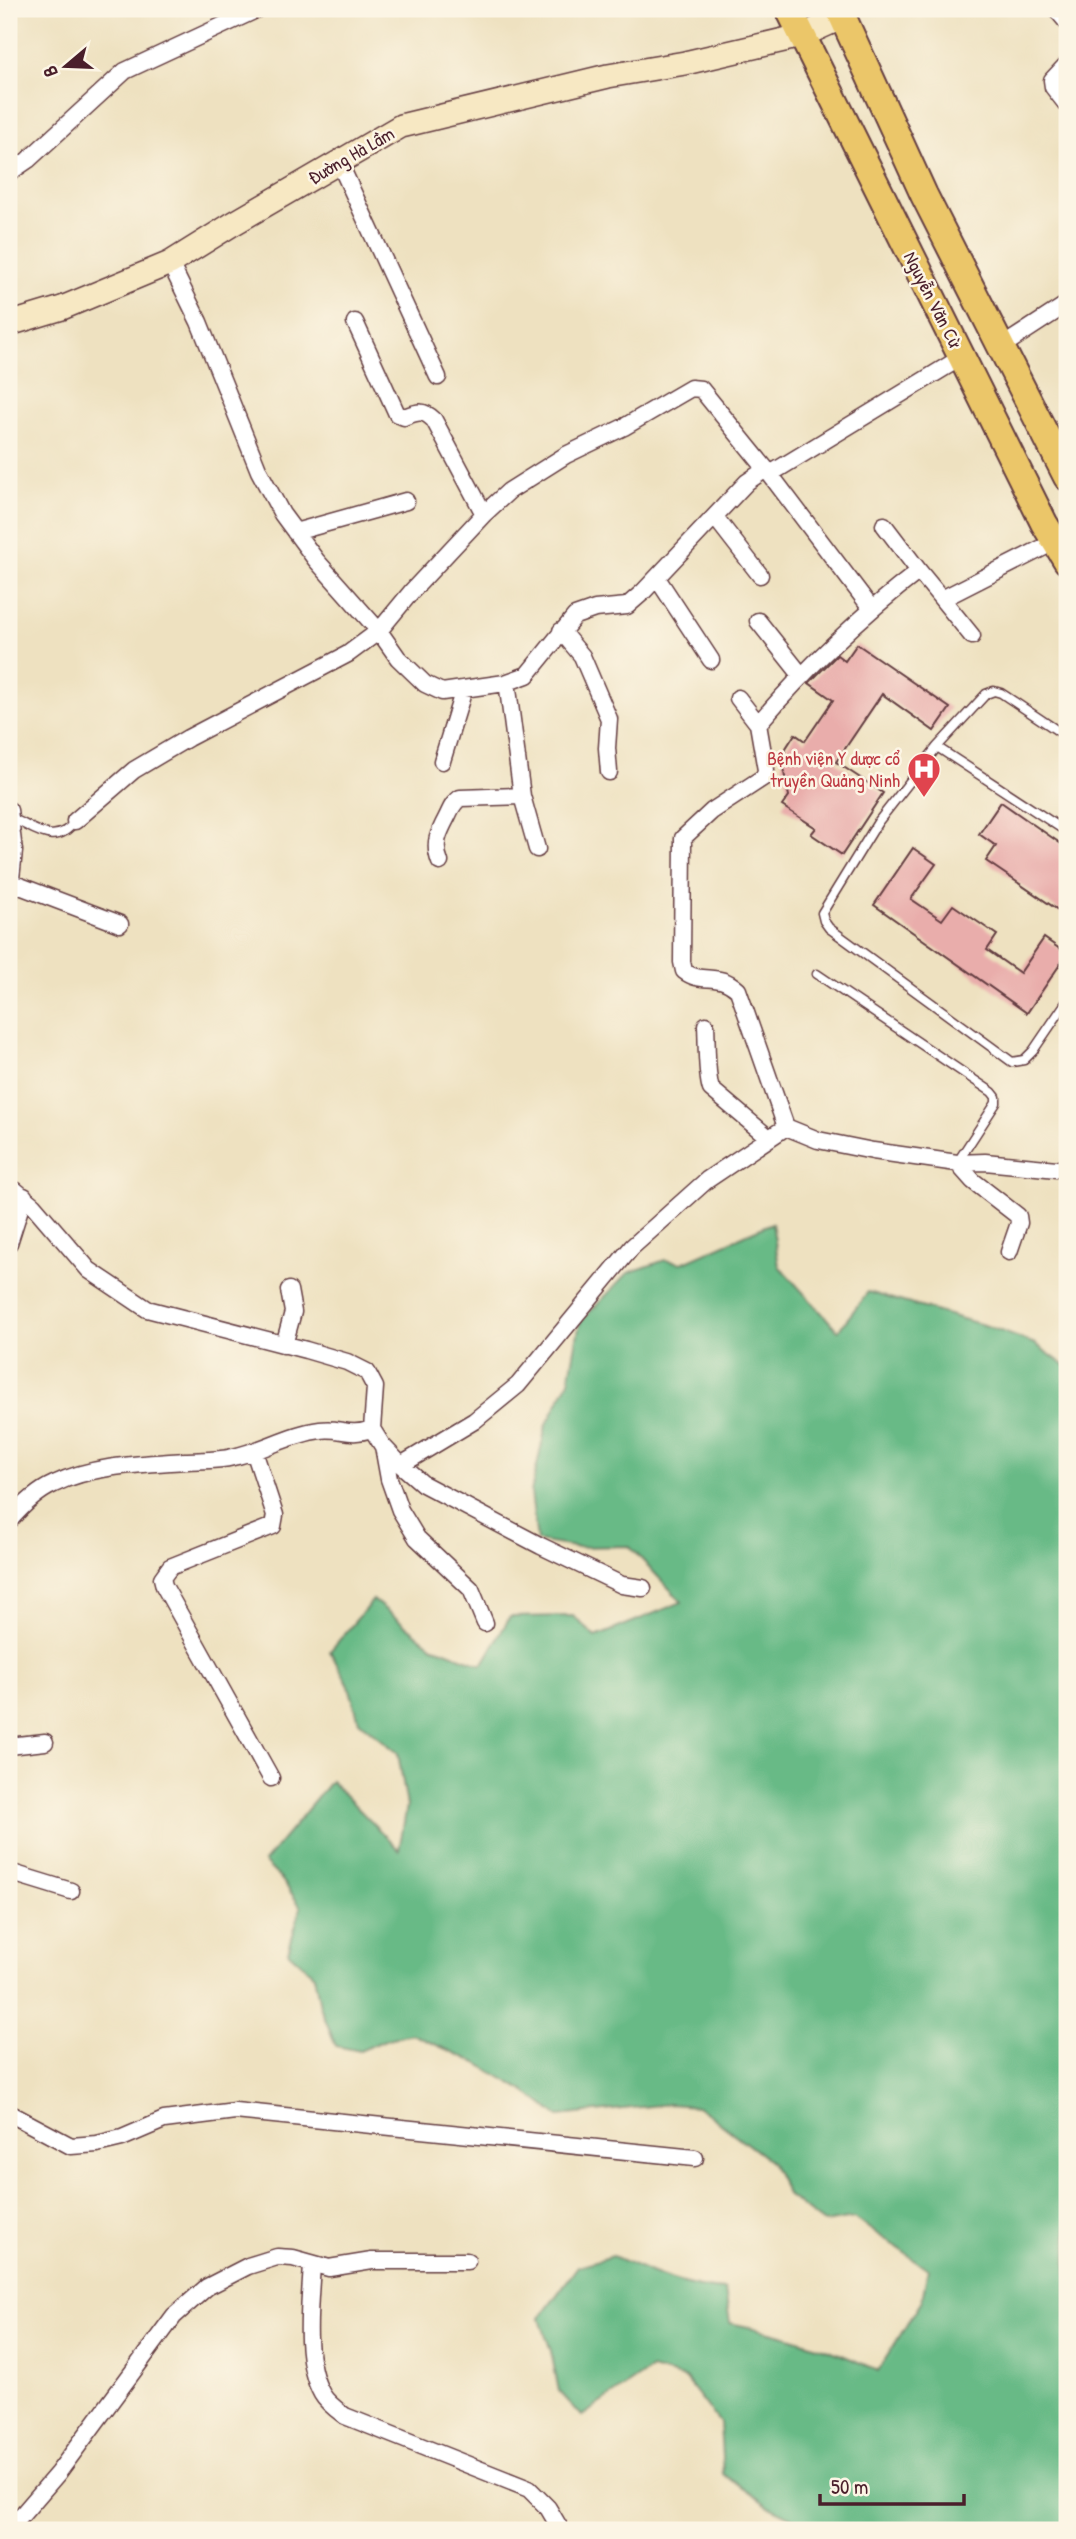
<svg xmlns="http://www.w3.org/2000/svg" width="1076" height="2539" font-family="'Patrick Hand',sans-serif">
  <rect width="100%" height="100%" fill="#fcf5e5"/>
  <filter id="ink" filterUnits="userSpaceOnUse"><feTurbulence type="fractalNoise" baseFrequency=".0143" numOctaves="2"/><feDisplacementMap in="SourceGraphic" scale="14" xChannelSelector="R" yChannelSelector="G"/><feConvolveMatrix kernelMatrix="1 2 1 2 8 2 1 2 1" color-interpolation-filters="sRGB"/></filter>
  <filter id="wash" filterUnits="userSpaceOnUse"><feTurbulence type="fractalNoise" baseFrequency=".00686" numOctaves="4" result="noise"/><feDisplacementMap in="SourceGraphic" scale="28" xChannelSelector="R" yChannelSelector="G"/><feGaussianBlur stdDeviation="1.57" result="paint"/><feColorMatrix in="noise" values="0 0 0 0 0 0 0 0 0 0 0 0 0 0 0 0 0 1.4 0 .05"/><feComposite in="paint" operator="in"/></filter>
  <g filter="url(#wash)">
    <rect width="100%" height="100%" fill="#eee1c0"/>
    <path fill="#68ba86" stroke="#596c58" stroke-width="2" d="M772,1223L779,1266L838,1331L868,1292L987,1326L1035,1344L1067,1367V2530H820L769,2506L723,2474L720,2423L685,2378L651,2369L582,2416L559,2391L551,2351L540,2318L578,2266L613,2256C649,2272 684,2288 725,2290L730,2323C782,2333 831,2348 878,2371L922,2300L928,2269L854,2218L824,2223L788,2196L771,2162L697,2106L669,2104L559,2116L524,2091L477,2063L412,2034L387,2039L360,2051L336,2046L320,2006L314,1975L288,1952L301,1907L282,1880L264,1862L331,1781L399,1850L407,1806L398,1753L359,1721L349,1686L330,1651L373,1600L432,1646L482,1665L510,1617L573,1616L596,1637L682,1602L629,1546L574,1547L537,1541L531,1492L546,1426L569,1381L580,1322L628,1273L665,1260L682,1263Z"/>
    <g id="blocks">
      <path fill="#e9adab" d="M857,644L950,708L934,731L882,694L836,762L883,793L842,855L811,834L816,828L782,806L789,796L782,763L786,748L795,734L805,741L833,700L809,683L837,655L845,661Z
        M1001,802L1067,848V916L986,861L996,846L979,834Z
        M913,848L936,864L911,899L942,920L953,905L997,935L987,950L1020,973L1044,938L1067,954L1027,1013L874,905Z"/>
    </g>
  </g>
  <g filter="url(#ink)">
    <use href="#blocks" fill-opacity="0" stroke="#633c41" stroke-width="2"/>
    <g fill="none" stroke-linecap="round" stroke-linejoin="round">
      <defs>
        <path id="service" d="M1067,737L1001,693L994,691L986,694L937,747L878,822L822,913L824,921L829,928L1012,1062L1024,1060L1033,1051L1067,1001
          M937,747L1067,832
          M11,818C34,827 55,849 75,821
          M817,974L992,1092L996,1097V1103L957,1163"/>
        <path id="minor" d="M1056,9L1067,22
          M1067,64L1052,80L1053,87L1067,105
          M339,162L438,377
          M9,173L28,160L125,71L258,9
          M170,263L199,322L259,471L282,514L316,560L379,631L398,658L425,684L442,692L505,683L508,689L522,796L537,849
          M355,322L397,414L404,417C417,412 423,409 434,420L484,514
          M1001,347L1067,304
          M770,474L962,357
          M715,517L760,575
          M884,525L919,571
          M295,532L406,501
          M657,578L711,660
          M942,599L972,636
          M758,621L801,675
          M561,631L582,656L609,719L607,748L609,772
          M505,683L527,675L575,616L595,609L627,606L643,592L747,482L766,469
          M738,698L758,724
          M442,761L464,689
          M9,810L14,851L9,897
          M75,821L134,770L188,738L348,654L379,631L412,591L484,514L509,491L566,455L624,427L691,388L701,389L766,469L871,608
          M440,862C433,844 438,834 447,817C451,809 452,804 460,798L522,796
          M12,883L120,924
          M706,1025C707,1041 706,1075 711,1089L769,1138
          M786,1127L738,990C718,971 702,985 684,971L682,962L683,838L712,811L764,777L766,770L758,724C808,666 858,618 919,571L942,599L1056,541
          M957,1163L973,1181L1018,1216L1019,1223L1009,1252
          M9,1189L15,1190L33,1205L89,1270L147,1309L306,1350L347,1362L367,1372L375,1387L372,1429
          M9,1243L24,1196
          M284,1345L293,1312L289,1290
          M383,1446L389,1479L400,1510L417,1538L471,1589L485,1623
          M254,1451L275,1515L273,1526L170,1567L162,1578L164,1586L271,1778
          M401,1465L423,1484L541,1546L622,1585L643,1588
          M9,1521C22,1506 36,1492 54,1484C93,1465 143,1464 185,1461C201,1460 218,1461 233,1457C263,1451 289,1434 320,1430C342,1427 347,1437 372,1429L382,1445L401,1465L474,1421L518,1385L632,1247L707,1180L786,1127L818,1140L873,1151L957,1163L985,1162L1067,1170
          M9,1746L45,1742
          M9,1872L71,1891
          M9,2113L71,2146L97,2144L122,2138L164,2120L235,2111L695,2158
          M312,2265C310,2303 302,2359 322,2394C327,2403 337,2410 345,2416L529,2489L548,2508L561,2530
          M9,2530L58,2473L174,2316L207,2287L248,2266L277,2257L293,2258L329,2268L372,2261H467"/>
        <path id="secondary" d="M9,324L62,308L170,263L231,225L401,126L608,76L685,63L801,36L843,17"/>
        <path id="primary" d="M789,9L1044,523L1067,561
          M839,9L924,195L1067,477"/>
      </defs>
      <use href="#service" stroke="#633c41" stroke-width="11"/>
      <use href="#minor" stroke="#633c41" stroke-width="19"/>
      <use href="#secondary" stroke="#633c41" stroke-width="26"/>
      <use href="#primary" stroke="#633c41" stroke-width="30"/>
      <use href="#service" stroke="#fff" stroke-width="8"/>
      <use href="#minor" stroke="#fff" stroke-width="16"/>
      <use href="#secondary" stroke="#f7e8c3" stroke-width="23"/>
      <use href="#primary" stroke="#ebc669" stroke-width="26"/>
    </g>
  </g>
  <defs>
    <symbol id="hospital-pin" viewBox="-11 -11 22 30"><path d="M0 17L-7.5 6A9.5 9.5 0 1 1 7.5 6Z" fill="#e0444e" stroke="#fcf5e5"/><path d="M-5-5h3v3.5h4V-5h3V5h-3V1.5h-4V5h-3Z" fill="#fff"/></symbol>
  </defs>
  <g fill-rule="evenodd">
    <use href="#hospital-pin" x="905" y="750" width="38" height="52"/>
  </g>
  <g text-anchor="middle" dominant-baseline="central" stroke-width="5" stroke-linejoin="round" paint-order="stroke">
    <g font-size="19" fill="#4a1f2b" stroke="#fcf5e5">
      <text transform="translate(351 155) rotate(-30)">Đường Hà Lầm</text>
      <text transform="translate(933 299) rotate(63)">Nguyễn Văn Cừ</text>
    </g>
    <g font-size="19" fill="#be3a42" stroke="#fcf5e5" text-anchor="end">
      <text x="900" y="758">Bệnh viện Y dược cổ<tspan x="900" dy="22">truyền Quảng Ninh</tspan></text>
    </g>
  </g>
  <rect width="1076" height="2539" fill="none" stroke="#fcf5e5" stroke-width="35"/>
  <g transform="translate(66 66) rotate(251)" stroke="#fcf5e5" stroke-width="5" paint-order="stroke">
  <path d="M0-5L12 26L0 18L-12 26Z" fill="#4a1f2b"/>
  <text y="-10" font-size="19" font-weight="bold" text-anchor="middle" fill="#4a1f2b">B</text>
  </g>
  <path d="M820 2494v10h144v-10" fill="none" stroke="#4a1f2b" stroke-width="3.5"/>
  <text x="831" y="2494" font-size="21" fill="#4a1f2b" stroke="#fcf5e5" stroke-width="5" paint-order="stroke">50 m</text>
</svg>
